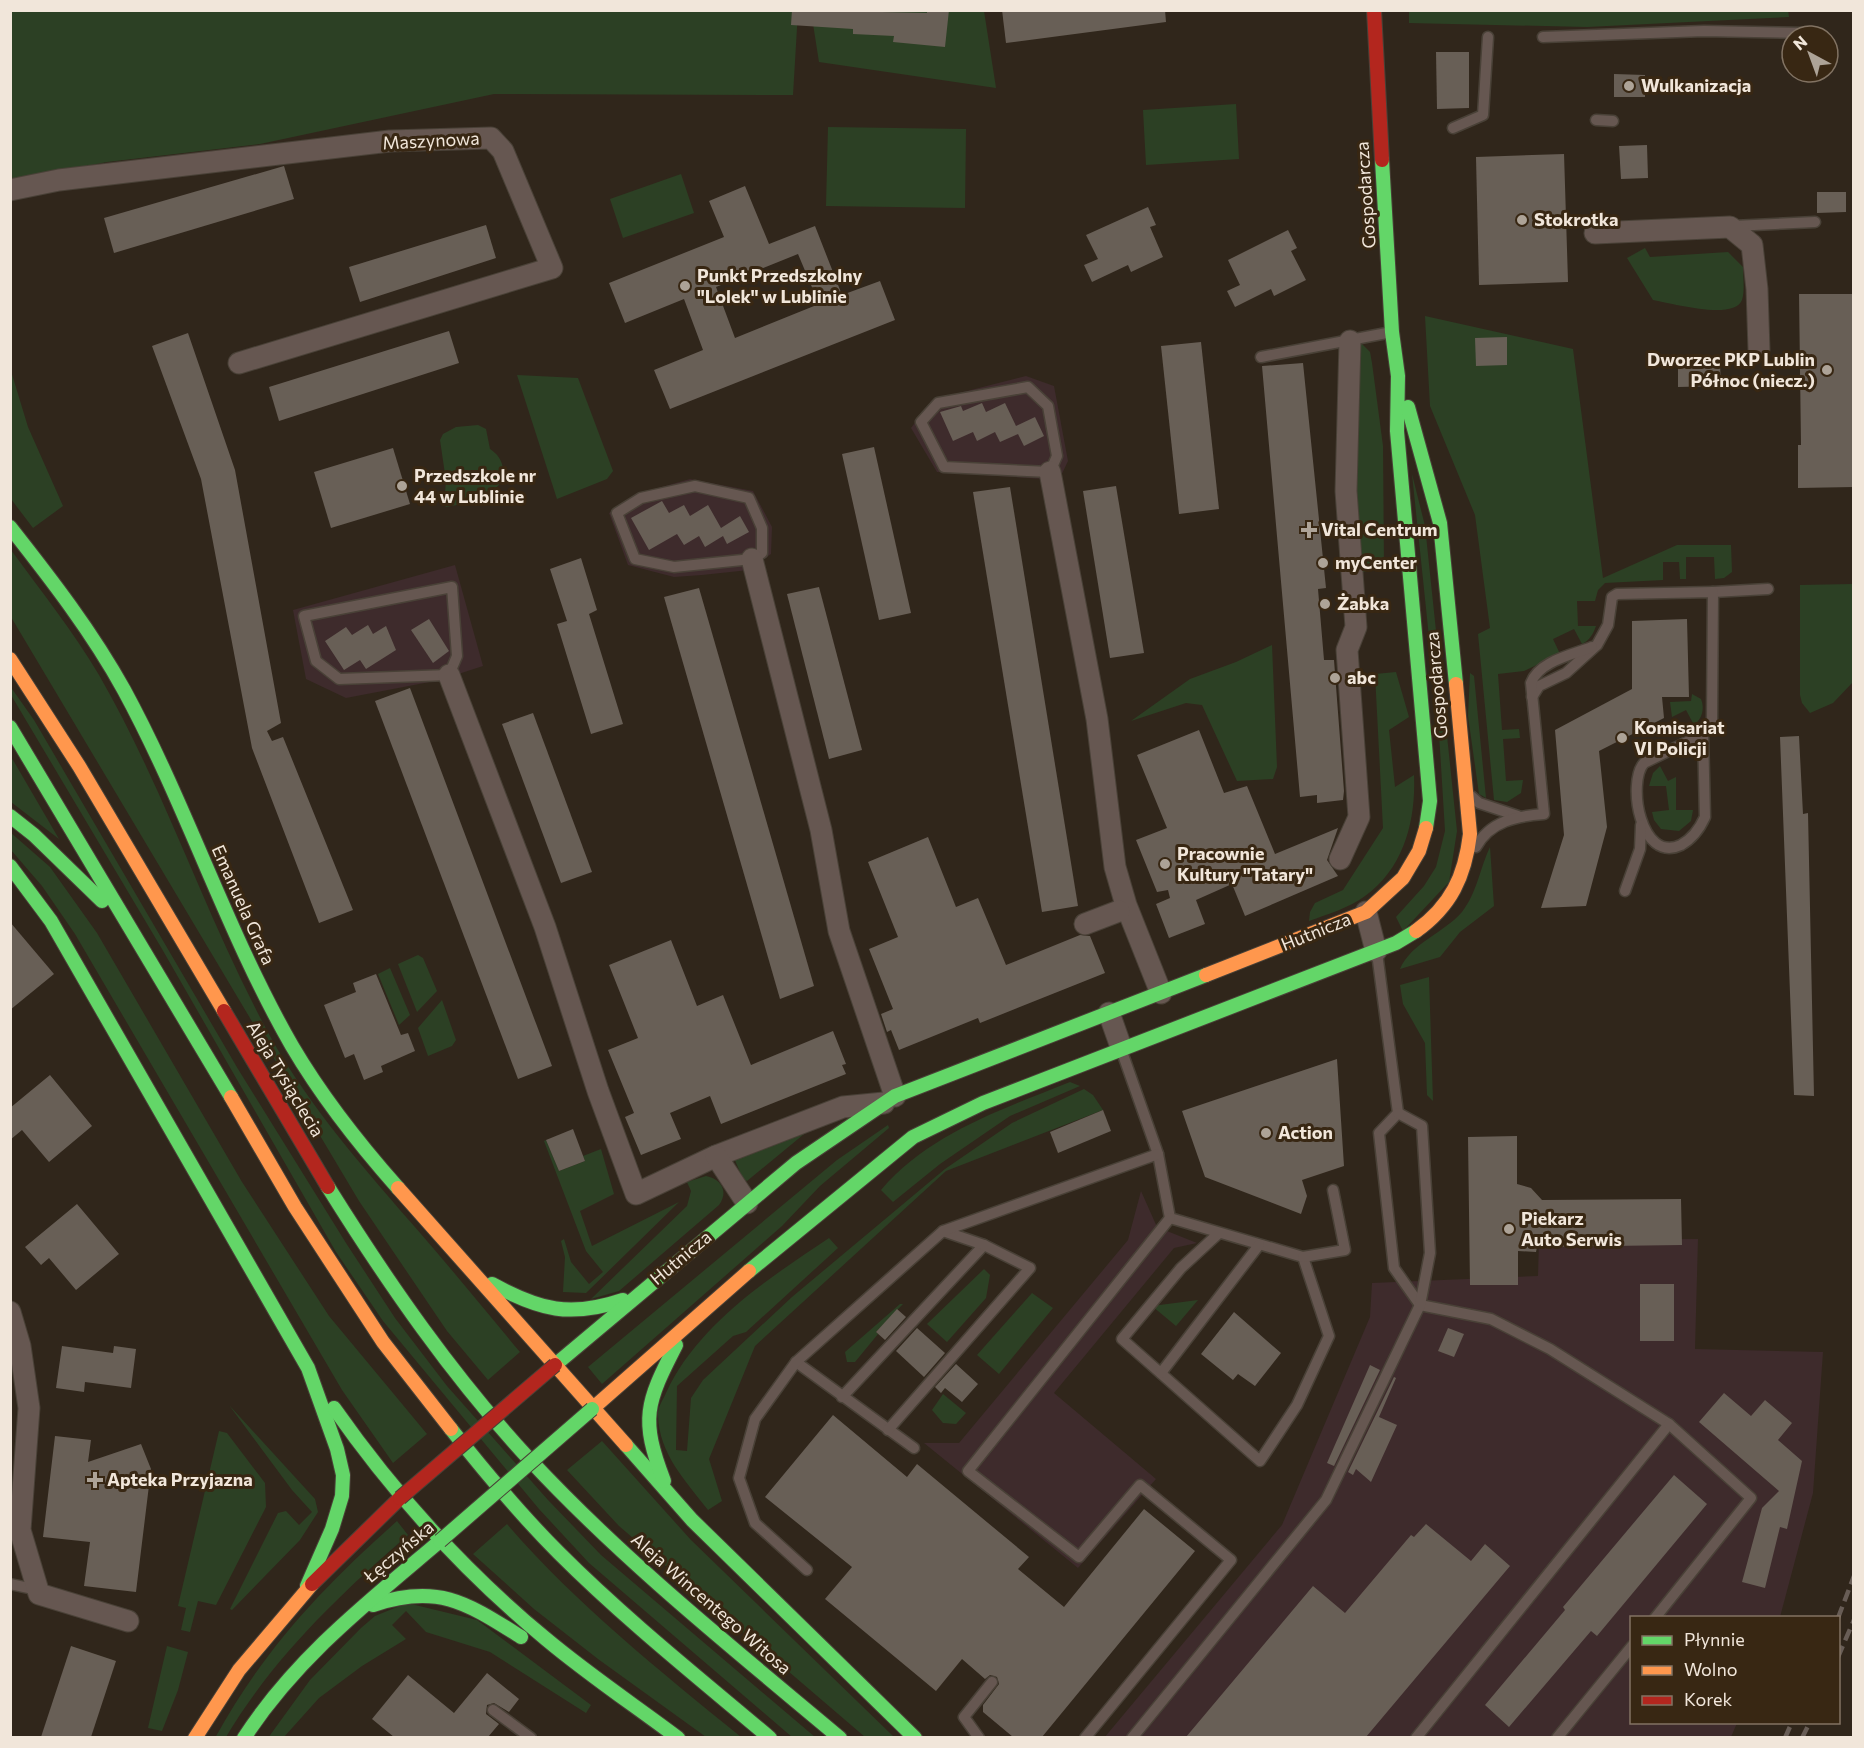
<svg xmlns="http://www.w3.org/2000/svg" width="1864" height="1748" font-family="Commissioner,sans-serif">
  <rect width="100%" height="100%" fill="#30261b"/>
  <g fill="#3e2b2c">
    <polygon points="1026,376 1054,386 1068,461 1059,480 937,472 911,428 932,400"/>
    <polygon points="690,479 753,491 772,527 771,554 749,570 702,575 674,577 628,565 609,513 644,492"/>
    <polygon points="455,565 483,666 440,680 346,698 306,679 293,610"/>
    <polygon points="1141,1191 1157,1227 1197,1243 1174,1248 1054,1393 1156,1479 1078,1568 924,1443 959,1443 1128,1240"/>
    <polygon points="1698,1239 1695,1349 1823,1352 1813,1493 1780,1617 1632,1618 1632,1722 1737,1723 1731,1737 1104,1738 1282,1525 1370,1317 1372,1283 1538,1276 1539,1240"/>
  </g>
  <g fill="#2c4024">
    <polygon points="1788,10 1789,17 1587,27 1409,23 1409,11"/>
    <polygon points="11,11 798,11 793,95 494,94 260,144 107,162 11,180"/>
    <polygon points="811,11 984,11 996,88 819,62"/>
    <polygon points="1236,104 1239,159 1146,165 1143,110"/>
    <polygon points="828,127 966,129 965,208 826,206"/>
    <polygon points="681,174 694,213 623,238 610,199"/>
    <path d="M1645 248 1650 257 1728 252 1743 267C1743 276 1745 291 1742 300 1734 321 1671 303 1653 300L1627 258Z"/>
    <path d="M1425 316 1573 349 1603 578 1677 545H1731L1732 572 1724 578 1715 579 1714 557H1686V579H1680L1679 562H1663V580L1605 583 1598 590 1595 601H1577L1578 626H1596C1593 634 1590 640 1582 644L1574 629 1553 639 1560 654 1524 671 1498 674 1502 730 1519 729 1520 738 1503 739 1506 781 1523 780 1521 793 1507 802 1494 800 1478 634 1490 628 1475 515 1430 406Z"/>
    <polygon points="1362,344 1370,352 1372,363 1383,446 1384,569 1363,572 1355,504 1357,348"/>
    <polygon points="11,371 28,427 63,506 33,528 11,499"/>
    <polygon points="517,375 578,378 613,471 607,479 557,499"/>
    <path d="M478 425 486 429 490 449C497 454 501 458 503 468 508 494 466 504 446 507L444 504 446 481 440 440 443 434 456 427Z"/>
    <polygon points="1412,474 1425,526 1457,831 1449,882 1403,931 1396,917 1424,886 1436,867 1445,831 1439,733"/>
    <path d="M11 550C41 591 73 631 99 675 166 791 206 919 270 1036 310 1108 367 1172 421 1234 455 1273 487 1313 520 1352L488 1380 447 1331 359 1201 11 617Z"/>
    <polygon points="1853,584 1853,682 1833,703 1810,713 1802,703 1800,695 1800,585"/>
    <polygon points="1272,645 1277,767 1273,779 1237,781 1202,705 1186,703 1131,721 1190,679 1236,662"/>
    <path d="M1396 672 1409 717 1389 730 1395 787 1414 775C1416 820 1404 868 1365 896 1349 908 1328 914 1309 921L1310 912 1315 903 1343 890 1383 828 1375 674Z"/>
    <polygon points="1470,673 1474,676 1486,798 1479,794 1468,716"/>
    <polygon points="10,686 34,720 238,1069 346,1243 395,1318 447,1386 548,1500 601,1555 815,1737 792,1737 589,1563 539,1509 383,1321 336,1252 162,949 11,695"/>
    <path d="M1692 694 1701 699C1705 709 1702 719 1694 725L1686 710 1672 717 1670 702 1691 701Z"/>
    <polygon points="10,757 13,760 59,839 11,802"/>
    <polygon points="1660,766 1668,781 1676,777 1676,810 1693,810 1691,821 1679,831 1661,829 1654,820 1652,812 1669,810 1666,786 1649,786 1653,773"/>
    <polygon points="10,832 50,867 97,933 242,1182 329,1316 427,1434 393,1463 342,1390 75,934 42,886 11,850"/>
    <path d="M1490 847 1494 906 1460 932 1440 957 1400 969C1411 943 1444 933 1462 912 1477 893 1480 868 1490 847Z"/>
    <polygon points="418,955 423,958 437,991 417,1012 398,964"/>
    <polygon points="390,968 410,1015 399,1025 378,974"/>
    <polygon points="1429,977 1433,1101 1427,1095 1425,1043 1403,1004 1400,985"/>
    <polygon points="442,1000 456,1040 452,1046 428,1056 418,1028"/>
    <path d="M1070 1082 1080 1086 1010 1116 940 1164 893 1202 881 1190C929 1133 1003 1109 1070 1082Z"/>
    <path d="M1084 1089 1093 1095 1103 1110 946 1171 755 1346 709 1459 722 1501 708 1510C685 1480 659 1454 658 1415 657 1408 663 1400 666 1393 697 1325 769 1278 829 1238L838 1248 746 1332 733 1336 677 1386 676 1450 687 1451 691 1398 703 1380 792 1297 945 1169 1012 1123Z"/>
    <polygon points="815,1125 747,1181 743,1179 734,1158"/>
    <polygon points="888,1125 889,1128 820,1186 782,1226 602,1384 588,1367 837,1160"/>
    <polygon points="546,1140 559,1171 585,1161 583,1156 601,1149 614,1194 580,1211 592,1246 679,1202 586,1293 563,1292 565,1257 561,1241 564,1239 571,1262 589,1284 603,1272 586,1251 544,1141"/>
    <path d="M706 1176C721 1179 729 1191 719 1205L619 1291 591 1299 687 1206 691 1191 687 1182Z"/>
    <polygon points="984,1269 990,1275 986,1298 947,1342 927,1324"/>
    <polygon points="1032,1293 1053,1308 999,1374 977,1355"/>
    <polygon points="1198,1300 1176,1326 1152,1306"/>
    <polygon points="900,1304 903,1304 876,1332 878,1334 855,1362 847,1362 845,1352"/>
    <polygon points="943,1394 966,1413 956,1424 943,1423 932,1410"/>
    <polygon points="229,1405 315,1499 318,1512 300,1540 232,1610 230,1609 278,1513 286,1511 299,1525 312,1512 292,1490"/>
    <polygon points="219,1431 227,1433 265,1483 266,1507 216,1605 198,1601 190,1632 181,1630 186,1608 178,1606"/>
    <polygon points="602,1441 691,1540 894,1737 865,1737 619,1526 567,1470"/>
    <path d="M397 1521 408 1535C339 1595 273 1658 226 1737L215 1738C264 1649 322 1588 397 1521Z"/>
    <path d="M507 1524C577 1605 659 1670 741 1737H706L598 1659 534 1609 473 1554Z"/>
    <polygon points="407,1603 477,1620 591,1705 586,1713 490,1652 426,1632 406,1611 392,1625 406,1639 362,1666 319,1698 284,1737 268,1738 310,1680 361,1628 375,1616"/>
    <polygon points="167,1646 188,1652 178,1690 162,1731 148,1728"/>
  </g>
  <g fill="#685f56" fill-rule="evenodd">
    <polygon points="792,10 927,13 927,10 949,10 945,47 893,42 894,36 853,34 853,29 791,25"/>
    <polygon points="1002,10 1165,10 1166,22 1006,43"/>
    <polygon points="1436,52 1469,52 1469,108 1437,109"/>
    <polygon points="1614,74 1645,75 1645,97 1614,97"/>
    <polygon points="1647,145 1648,178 1621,179 1619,146"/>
    <polygon points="1564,154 1568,282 1479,285 1476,157"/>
    <polygon points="284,166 294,199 114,253 104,218"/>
    <path d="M745 186 769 244 815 226 842 295 880 281 895 320 670 409 654 370 703 350 684 299 625 323 609 283 724 237 709 201ZM798 254 819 304 735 338 716 287Z"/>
    <polygon points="1817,192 1846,192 1846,212 1817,213"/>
    <polygon points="1148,207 1156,225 1150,227 1163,257 1131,272 1128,265 1092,282 1084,265 1098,259 1086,235"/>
    <polygon points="486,225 496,258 360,302 349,267"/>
    <polygon points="1288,230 1297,248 1291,251 1306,280 1274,296 1271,289 1235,307 1227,291 1240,285 1228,260"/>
    <polygon points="1799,294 1854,294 1854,487 1798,488 1798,445 1801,445"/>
    <polygon points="449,331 459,363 279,421 269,387"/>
    <polygon points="188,333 235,470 281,723 267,731 272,741 283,737 353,910 319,923 252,748 201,479 152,346"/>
    <polygon points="1507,337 1507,365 1476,366 1475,338"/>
    <polygon points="1201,342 1219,509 1179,514 1161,346"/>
    <polygon points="1303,363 1326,588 1318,589 1324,660 1334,660 1344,791 1343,800 1317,803 1317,795 1300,797 1262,366"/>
    <polygon points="1720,364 1721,386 1678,387 1678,365"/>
    <polygon points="982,403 986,412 1005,403 1016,426 1035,417 1044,436 1024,446 1018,434 1000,442 995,432 977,441 973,432 953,441 940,412 961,406 963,411"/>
    <polygon points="874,447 911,613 879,620 842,454"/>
    <polygon points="393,448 410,504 331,528 314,472"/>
    <polygon points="1116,486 1144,653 1110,658 1083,491"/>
    <polygon points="1010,487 1078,906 1042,912 973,492"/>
    <polygon points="662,501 669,513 684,505 690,516 708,505 721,528 740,516 749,532 727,544 723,536 705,547 699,536 684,545 677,534 649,550 631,518"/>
    <polygon points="581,558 597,610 589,614 623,724 591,734 557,624 567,621 550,569"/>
    <polygon points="819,587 862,750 829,759 787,594"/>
    <polygon points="699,588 814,986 780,999 664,597"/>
    <polygon points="429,619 449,651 433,663 411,630"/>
    <polygon points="1687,619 1689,697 1662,697 1664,718 1599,751 1607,827 1586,906 1541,908 1564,835 1555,730 1632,689 1632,621"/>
    <polygon points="368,625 373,634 386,626 396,650 366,669 360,660 344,670 325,641 346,627 352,635"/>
    <polygon points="410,688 552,1066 518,1079 375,701"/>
    <polygon points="533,713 592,872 561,883 502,724"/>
    <polygon points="1199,730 1224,793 1247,786 1275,854 1338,828 1327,860 1338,876 1245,916 1232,884 1196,900 1205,924 1169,938 1156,904 1170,898 1168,890 1157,892 1136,840 1167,828 1137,755"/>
    <polygon points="1799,736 1803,814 1808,813 1814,1096 1794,1095 1780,737"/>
    <polygon points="928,837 956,907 978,898 1006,965 1080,935 1090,936 1105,973 980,1023 978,1018 899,1050 891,1030 887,1032 881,1014 893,1009 869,949 898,937 868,862"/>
    <polygon points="10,922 54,974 10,1010"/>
    <polygon points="671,940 697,1006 723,995 751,1065 833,1031 846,1064 842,1065 846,1074 721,1124 710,1096 670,1113 681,1139 641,1155 625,1117 634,1113 608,1050 638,1038 609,965"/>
    <polygon points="376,974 401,1035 408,1033 415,1051 381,1066 383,1072 364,1080 354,1054 345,1058 324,1005 356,992 353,983"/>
    <polygon points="1337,1059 1344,1166 1302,1180 1307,1196 1301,1214 1205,1177 1182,1111"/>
    <polygon points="50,1075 92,1126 49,1162 22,1130 10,1140 10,1108"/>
    <polygon points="1103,1110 1111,1131 1058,1153 1050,1132"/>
    <polygon points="573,1129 585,1161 559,1171 546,1140"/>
    <polygon points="1517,1136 1517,1184 1531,1188 1542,1200 1681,1199 1682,1245 1537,1247 1536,1252 1518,1251 1518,1285 1470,1285 1468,1137"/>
    <polygon points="77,1204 119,1254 76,1290 49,1258 41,1265 25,1247"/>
    <rect x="1640" y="1284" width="34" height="57"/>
    <polygon points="897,1309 906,1317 885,1340 876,1332"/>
    <polygon points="1234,1312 1281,1353 1255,1386 1238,1374 1233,1380 1201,1354"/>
    <polygon points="917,1328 945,1353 924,1377 896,1351"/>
    <polygon points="1448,1328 1464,1334 1454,1357 1438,1351"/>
    <polygon points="62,1346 113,1353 114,1346 136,1349 131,1388 85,1382 84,1392 56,1388"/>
    <polygon points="956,1364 978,1384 962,1402 945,1388 941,1393 935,1387"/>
    <polygon points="1370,1365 1380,1370 1334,1466 1327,1463"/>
    <polygon points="1394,1377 1396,1378 1379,1417 1397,1425 1371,1482 1356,1469 1353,1475 1348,1472"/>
    <polygon points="1724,1393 1751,1416 1765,1400 1792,1423 1778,1440 1802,1461 1787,1529 1780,1527 1765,1588 1742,1582 1762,1508 1779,1491 1699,1422"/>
    <polygon points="833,1415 907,1477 917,1464 1029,1557 1018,1569 1064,1607 1144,1509 1195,1551 1042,1737 1013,1737 983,1712 983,1705 999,1684 997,1677 990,1675 985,1679 962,1659 936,1691 825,1599 852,1567 765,1497"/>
    <polygon points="55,1436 91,1440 88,1462 141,1444 151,1469 136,1592 84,1586 90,1542 43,1537"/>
    <polygon points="1674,1475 1707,1504 1597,1636 1591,1631 1509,1727 1485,1705 1565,1610 1563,1607"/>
    <polygon points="1426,1524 1471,1561 1485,1544 1510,1566 1366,1737 1186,1737 1313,1586 1345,1613 1411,1535 1414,1537"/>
    <polygon points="71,1646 116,1661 91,1737 41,1737"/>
    <polygon points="487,1673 519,1699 509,1712 494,1703 487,1705 486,1714 499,1724 488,1737 394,1737 372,1719 408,1675 454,1713"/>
  </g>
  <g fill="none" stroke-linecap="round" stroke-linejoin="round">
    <g stroke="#494137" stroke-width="13">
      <g id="lane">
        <polyline points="1543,37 1704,31 1807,33"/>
        <polyline points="1596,120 1613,121"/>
        <polyline points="1453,128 1483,115 1488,37"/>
        <polyline points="1733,226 1815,222"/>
        <polyline points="1261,357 1392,332"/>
        <polygon points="1028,387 1048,406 1057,456 1050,472 944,467 921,422 938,403"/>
        <polygon points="695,486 749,498 762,528 762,553 752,559 674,567 635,559 617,513 641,498"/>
        <polygon points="452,587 457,656 449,675 339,679 316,661 304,616"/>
        <polyline points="1713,592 1768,589"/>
        <path d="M1532 697 1539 686 1566 673 1597 645 1608 625 1612 597 1617 594 1713 592 1712 721C1709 729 1704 732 1697 737L1644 763C1627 782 1640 864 1681 845 1692 839 1700 828 1705 817L1703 732"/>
        <polyline points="1471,796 1479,803 1518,816"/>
        <path d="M1476 847C1490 821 1517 816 1544 814L1531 683C1539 661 1572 655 1592 647"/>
        <polyline points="1625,891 1640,849 1641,825"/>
        <polyline points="1377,953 1398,1113 1379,1133 1394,1268 1420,1305 1491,1319 1550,1349 1669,1424 1416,1738"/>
        <polyline points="1121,1049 1158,1154 1170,1218 1303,1257 1329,1336 1297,1405 1260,1461 1122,1339 1181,1268 1219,1233"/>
        <polyline points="1303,1257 1345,1250 1333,1190"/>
        <polyline points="796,1362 914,1448"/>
        <polyline points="1161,1373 1259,1245"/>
        <polyline points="842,1397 984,1245"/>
        <polyline points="888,1430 1030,1268 984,1245 943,1231"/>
        <polyline points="807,1570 755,1523 739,1478 755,1419 796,1362 943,1231 1158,1154"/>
        <polyline points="10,1584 38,1590"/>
        <polyline points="1655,1618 1751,1498 1669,1424"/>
        <polyline points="493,1710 531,1738"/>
        <polyline points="979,1738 964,1717 992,1682"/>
        <polyline points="1085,1738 1231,1560 1140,1485 1079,1557 968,1471 1170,1218"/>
        <polyline points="1132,1738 1326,1500 1420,1305 1430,1253 1422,1126 1398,1113"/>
        <polyline points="1557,1738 1632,1646"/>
      </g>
    </g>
    <g stroke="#494137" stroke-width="23">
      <g id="street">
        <polyline points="10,190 59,180 390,141 491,138 503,151 552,268 239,363"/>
        <polyline points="1595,233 1730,227 1752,245 1757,289 1759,350"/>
        <polyline points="1050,472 1097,719 1115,867 1126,905 1161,993"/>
        <polyline points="752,559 821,830 839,931 895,1096"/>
        <polyline points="449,675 545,927 598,1091 636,1194 716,1156 843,1107 884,1103"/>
        <polyline points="1340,859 1359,817 1347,650 1356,627 1346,491 1350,341"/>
        <polyline points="1366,912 1376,951"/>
        <polyline points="1085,924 1119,911"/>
        <polyline points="1109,1013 1121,1047"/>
        <polyline points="716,1156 747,1203"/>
        <polyline points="10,1312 20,1346 29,1408 20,1530 39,1594 128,1621"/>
      </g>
    </g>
    <g stroke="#494137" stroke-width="16">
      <g id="fast">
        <polyline points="1382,160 1392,332 1398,376 1397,431 1430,801 1426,828"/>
        <polyline points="1408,407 1440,523 1456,684"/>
        <path d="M10 527C51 579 92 632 124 690 187 806 227 933 292 1046 322 1097 359 1144 398 1188"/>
        <polyline points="10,727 231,1097"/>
        <polyline points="10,816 34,835 102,901"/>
        <polyline points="10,866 51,921 308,1368 337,1449 343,1475 342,1496 332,1529 307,1586"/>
        <path d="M328 1187C388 1283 453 1377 530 1460 625 1562 734 1649 840 1738"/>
        <polyline points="749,1271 913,1137 983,1103 1396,943 1416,931"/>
        <path d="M492 1284C540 1310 570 1318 623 1300"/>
        <polyline points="555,1365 796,1163 895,1096 1206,975"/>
        <path d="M334 1408C395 1495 465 1572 546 1639 589 1675 634 1705 678 1738"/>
        <path d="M451 1429C485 1472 521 1515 559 1553 625 1619 699 1678 770 1738"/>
        <polyline points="626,1445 692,1520 915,1738"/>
        <path d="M664 1481C640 1419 646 1403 676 1345"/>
        <path d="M373 1605C438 1583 467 1603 521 1637"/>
        <path d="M244 1738C296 1658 368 1602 440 1541"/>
      </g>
    </g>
    <g stroke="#494137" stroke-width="16">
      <g id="slow">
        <polyline points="10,659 79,766 224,1011"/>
        <path d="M1416 931C1451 906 1465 876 1470 834L1456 684"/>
        <polyline points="1206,975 1366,912 1403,878 1419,851 1426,828"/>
        <polyline points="231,1097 295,1207 383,1342 451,1429"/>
        <polyline points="398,1188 626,1445"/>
        <polyline points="592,1409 749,1271"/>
        <polyline points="195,1738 239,1670 312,1584"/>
      </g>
    </g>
    <g stroke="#494137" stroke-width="16">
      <g id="jam">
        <polyline points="1374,10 1382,160"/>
        <polyline points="224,1011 328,1187"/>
        <polyline points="312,1584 400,1498"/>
      </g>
    </g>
    <use href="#lane" stroke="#665751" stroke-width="10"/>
    <use href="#street" stroke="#665751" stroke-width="21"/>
    <use href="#fast" stroke="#63d668" stroke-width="14"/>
    <use href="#slow" stroke="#ff974d" stroke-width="14"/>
    <use href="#jam" stroke="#b3261e" stroke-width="14"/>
    <g stroke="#685d56" stroke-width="4.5" stroke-dasharray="12 6" stroke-linecap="butt">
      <polyline points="1838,1618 1854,1576"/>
      <polyline points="1838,1657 1854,1620"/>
      <polyline points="1785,1738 1792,1722"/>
      <polyline points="1802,1738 1810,1722"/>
    </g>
    <g stroke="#494137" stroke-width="16" stroke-linecap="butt">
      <polyline id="fast-bridge" points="440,1541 592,1409"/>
    </g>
    <g stroke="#494137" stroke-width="16" stroke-linecap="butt">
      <polyline id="jam-bridge" points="400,1498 555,1365"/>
    </g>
    <use href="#fast-bridge" stroke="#63d668" stroke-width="14"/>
    <use href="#jam-bridge" stroke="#b3261e" stroke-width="14"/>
  </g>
  <g fill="#ada397" stroke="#382713" stroke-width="2">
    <circle cx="1629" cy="86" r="6"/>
    <circle cx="1522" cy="220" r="6"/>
    <circle cx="685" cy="286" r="6"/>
    <circle cx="1827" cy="370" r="6"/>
    <circle cx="402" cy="486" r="6"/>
    <path d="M1306 521h6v6h6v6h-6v6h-6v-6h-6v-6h6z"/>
    <circle cx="1323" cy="563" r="6"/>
    <circle cx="1325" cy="604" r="6"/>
    <circle cx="1335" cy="678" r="6"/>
    <circle cx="1622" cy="738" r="6"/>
    <circle cx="1165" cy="864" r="6"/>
    <circle cx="1266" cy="1133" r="6"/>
    <circle cx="1509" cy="1229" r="6"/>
    <path d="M92 1471h6v6h6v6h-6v6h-6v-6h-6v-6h6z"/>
  </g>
  <g text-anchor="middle" stroke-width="6" stroke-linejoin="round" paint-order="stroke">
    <g font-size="18" font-weight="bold" fill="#f1e6da" stroke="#382713" text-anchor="start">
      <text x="1641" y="92">Wulkanizacja</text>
      <text x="1534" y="226">Stokrotka</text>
      <text x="697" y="282">Punkt Przedszkolny<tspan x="697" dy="21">"Lolek" w Lublinie</tspan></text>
      <text x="1815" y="366" text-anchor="end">Dworzec PKP Lublin<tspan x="1815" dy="21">Północ (niecz.)</tspan></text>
      <text x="414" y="482">Przedszkole nr<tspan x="414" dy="21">44 w Lublinie</tspan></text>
      <text x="1321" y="536">Vital Centrum</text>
      <text x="1335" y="569">myCenter</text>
      <text x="1337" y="610">Żabka</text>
      <text x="1347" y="684">abc</text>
      <text x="1634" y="734">Komisariat<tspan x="1634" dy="21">VI Policji</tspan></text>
      <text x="1177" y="860">Pracownie<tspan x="1177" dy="21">Kultury "Tatary"</tspan></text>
      <text x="1278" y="1139">Action</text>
      <text x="1521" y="1225">Piekarz<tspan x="1521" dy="21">Auto Serwis</tspan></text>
      <text x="107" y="1486">Apteka Przyjazna</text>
    </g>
    <g font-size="18" fill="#f1e6da" stroke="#382713">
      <text transform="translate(431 141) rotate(-3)" y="6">Maszynowa</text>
      <text transform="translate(1366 195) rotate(-94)" y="6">Gospodarcza</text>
      <text transform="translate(1437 685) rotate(-95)" y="6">Gospodarcza</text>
      <text transform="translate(243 905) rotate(66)" y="6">Emanuela Grafa</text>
      <text transform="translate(1316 932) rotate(-22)" y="6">Hutnicza</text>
      <text transform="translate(285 1079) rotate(59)" y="6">Aleja Tysiąclecia</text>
      <text transform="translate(681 1258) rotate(-40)" y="6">Hutnicza</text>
      <text transform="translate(399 1552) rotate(-40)" y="6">Łęczyńska</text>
      <text transform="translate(711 1604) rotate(41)" y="6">Aleja Wincentego Witosa</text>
    </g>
  </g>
  <rect width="1864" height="1748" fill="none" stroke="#f1e6da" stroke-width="24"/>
  <rect x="1630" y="1616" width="210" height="108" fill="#382713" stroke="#827363" stroke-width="1.5"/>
  <rect x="1642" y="1636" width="30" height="9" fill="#63d668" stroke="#827363" stroke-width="1.5"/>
  <text x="1684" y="1646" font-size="18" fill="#f1e6da">Płynnie</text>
  <rect x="1642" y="1666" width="30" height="9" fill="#ff974d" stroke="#827363" stroke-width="1.5"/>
  <text x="1684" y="1676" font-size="18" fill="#f1e6da">Wolno</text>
  <rect x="1642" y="1696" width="30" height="9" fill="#b3261e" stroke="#827363" stroke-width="1.5"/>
  <text x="1684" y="1706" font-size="18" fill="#f1e6da">Korek</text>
  <g transform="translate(1810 54) rotate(319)"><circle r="28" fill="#382713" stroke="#827363" stroke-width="1.5"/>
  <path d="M0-4.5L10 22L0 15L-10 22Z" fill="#ada397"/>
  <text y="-9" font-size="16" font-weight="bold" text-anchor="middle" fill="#f1e6da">N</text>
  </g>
</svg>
